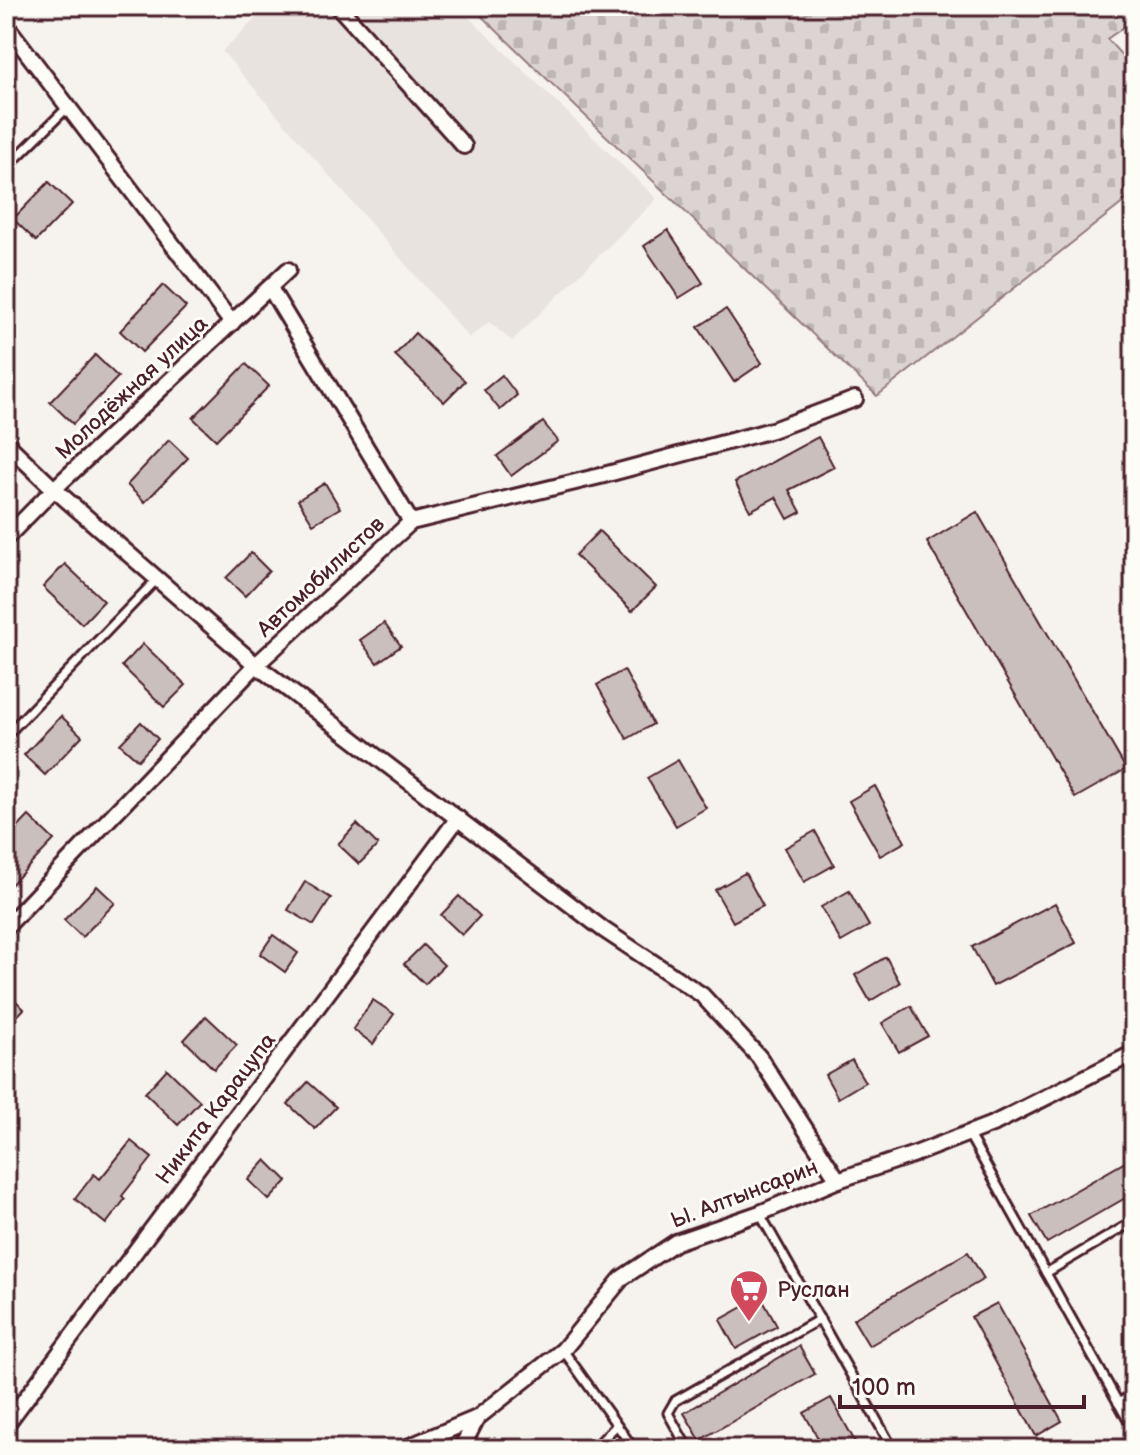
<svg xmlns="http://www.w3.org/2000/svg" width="1140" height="1455" font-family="'Balsamiq Sans',sans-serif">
  <defs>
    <pattern id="cemetery-stones" width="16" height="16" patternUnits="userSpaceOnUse" patternTransform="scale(2)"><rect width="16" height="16" fill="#dcd4d2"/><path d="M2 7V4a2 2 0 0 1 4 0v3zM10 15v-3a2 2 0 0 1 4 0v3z" fill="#beb6b4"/></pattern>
  </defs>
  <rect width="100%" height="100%" fill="#f6f3ef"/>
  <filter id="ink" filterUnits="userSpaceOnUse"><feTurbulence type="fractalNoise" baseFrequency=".0125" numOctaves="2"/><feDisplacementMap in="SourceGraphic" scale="16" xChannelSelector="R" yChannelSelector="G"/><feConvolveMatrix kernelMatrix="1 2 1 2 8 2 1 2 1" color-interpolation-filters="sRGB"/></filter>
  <g filter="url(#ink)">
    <polygon fill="#e9e3e0" points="269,6 457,6 657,199 512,341 489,322 469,338 222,51"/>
    <polygon fill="url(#cemetery-stones)" stroke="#937a7e" stroke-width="2" points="471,6 1134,6 1134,20 1107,39 1134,69 1134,194 877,396"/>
    <g fill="#cbbfbe" stroke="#4a1f2b" stroke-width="2">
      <polygon points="49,182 72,204 36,241 13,219"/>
      <polygon points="668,230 703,283 679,298 644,246"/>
      <polygon points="163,285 186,307 142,352 120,331"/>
      <polygon points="726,309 762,363 734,382 698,327"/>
      <polygon points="415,333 465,381 444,402 395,355"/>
      <polygon points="95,355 118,377 73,424 50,402"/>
      <polygon points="246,364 269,386 216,440 193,418"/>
      <polygon points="502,375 517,395 500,410 484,390"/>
      <polygon points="543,422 558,441 511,476 497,456"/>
      <polygon points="818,437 834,467 789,490 801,512 788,519 776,497 750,511 735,482"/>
      <polygon points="169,440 188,458 145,502 127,485"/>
      <polygon points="325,483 340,508 313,524 298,500"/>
      <polygon points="977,512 1126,769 1075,798 927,542"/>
      <polygon points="599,531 656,587 632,611 575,555"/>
      <polygon points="251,553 269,571 245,596 226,578"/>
      <polygon points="65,564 104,601 82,624 43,587"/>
      <polygon points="384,623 401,646 377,663 360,640"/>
      <polygon points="143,644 186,685 164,707 122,666"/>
      <polygon points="624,670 653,724 627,739 597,685"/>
      <polygon points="61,716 82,736 45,775 24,755"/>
      <polygon points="141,722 158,739 138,760 120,744"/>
      <polygon points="678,760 706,808 676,826 647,778"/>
      <polygon points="875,786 905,842 880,856 849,801"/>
      <polygon points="29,816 54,840 6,890 6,840"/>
      <polygon points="357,824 378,845 359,864 338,844"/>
      <polygon points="815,831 834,865 804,882 785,848"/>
      <polygon points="745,873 763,906 733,922 715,890"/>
      <polygon points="305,882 331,898 314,925 288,910"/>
      <polygon points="97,886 115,903 82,937 64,920"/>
      <polygon points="849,891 869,926 841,942 821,907"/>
      <polygon points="459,896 480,916 462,935 441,915"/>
      <polygon points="1055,903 1076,943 993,986 972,947"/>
      <polygon points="273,935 298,953 285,972 260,954"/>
      <polygon points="423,945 444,965 425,984 404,964"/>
      <polygon points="886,957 900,983 870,1001 855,975"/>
      <polygon points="6,991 24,1009 6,1028"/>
      <polygon points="373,1000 394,1014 373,1044 353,1029"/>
      <polygon points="911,1006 928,1036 899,1052 882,1023"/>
      <polygon points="206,1016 237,1045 214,1069 184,1040"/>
      <polygon points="852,1060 865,1082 838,1098 825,1075"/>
      <polygon points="167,1069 200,1101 178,1125 145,1093"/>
      <polygon points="308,1082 336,1107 315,1129 288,1104"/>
      <polygon points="131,1141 152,1158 122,1196 125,1199 106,1224 75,1199 94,1174 100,1179"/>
      <polygon points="1134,1157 1134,1193 1047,1243 1031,1216"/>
      <polygon points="266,1160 287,1181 269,1200 248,1180"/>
      <polygon points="968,1252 984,1279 869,1346 853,1319"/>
      <polygon points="761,1297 777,1326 736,1349 720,1320"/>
      <polygon points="997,1303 1062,1421 1036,1436 971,1317"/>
      <polygon points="799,1346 815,1374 700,1440 684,1413"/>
      <polygon points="831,1398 859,1449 824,1449 804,1413"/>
    </g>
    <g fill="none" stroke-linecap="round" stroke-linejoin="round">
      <g stroke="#4a1f2b" stroke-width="13">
        <g id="service">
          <polyline points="6,168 68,107"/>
          <polyline points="6,736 157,579"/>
          <polyline points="968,1133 1134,1431"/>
          <polyline points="760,1214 893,1449"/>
          <polyline points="1046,1273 1134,1221"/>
          <polyline points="563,1350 634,1449"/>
          <polyline points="1118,1403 1134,1394"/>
          <polyline points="593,1449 616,1426"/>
          <polyline points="688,1449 668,1413 675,1401 820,1319"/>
        </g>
      </g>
      <g stroke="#4a1f2b" stroke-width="20">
        <g id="minor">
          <polyline points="338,6 464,146"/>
          <polyline points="6,25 232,323"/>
          <polyline points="270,288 411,522"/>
          <polyline points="6,443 54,489 256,665 604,930 702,995 759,1057 838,1180"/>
          <polyline points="6,538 54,489 288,270"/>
          <polyline points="6,927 256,665 411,522 600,476 772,430 855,399"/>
          <polyline points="6,1425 458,818"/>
          <polyline points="403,1449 477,1418 563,1350 622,1278 676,1242 760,1213 838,1180 915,1154 995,1123 1134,1053"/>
          <polyline points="461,1449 477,1418"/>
        </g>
      </g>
      <use href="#service" stroke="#fdfcf7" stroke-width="7"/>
      <use href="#minor" stroke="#fdfcf7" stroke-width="14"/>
    </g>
  </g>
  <defs>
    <g id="supermarket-pin" transform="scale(2)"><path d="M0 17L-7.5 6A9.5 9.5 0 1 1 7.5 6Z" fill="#d1495b" stroke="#fdfcf7"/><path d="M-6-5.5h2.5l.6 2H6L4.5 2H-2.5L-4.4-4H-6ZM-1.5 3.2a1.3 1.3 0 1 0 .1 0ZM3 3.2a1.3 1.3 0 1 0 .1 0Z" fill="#fff"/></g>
  </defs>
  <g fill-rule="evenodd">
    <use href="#supermarket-pin" x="749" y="1289"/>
  </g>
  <g text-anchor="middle" stroke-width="6" stroke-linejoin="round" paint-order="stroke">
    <g font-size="22" fill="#4a1f2b" stroke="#fdfcf7">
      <text transform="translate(131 387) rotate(-43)" y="8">Молодёжная улица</text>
      <text transform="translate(320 576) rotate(-43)" y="8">Автомобилистов</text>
      <text transform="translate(215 1108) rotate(-53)" y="8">Никита Карацупа</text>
      <text transform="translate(744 1193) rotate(-21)" y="8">Ы. Алтынсарин</text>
    </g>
    <g font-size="22" fill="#4a1f2b" stroke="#fdfcf7" text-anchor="start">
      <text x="777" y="1297">Руслан</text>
    </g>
  </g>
  <rect width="1140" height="1455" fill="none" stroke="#fdfcf7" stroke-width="32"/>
  <rect x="16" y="16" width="1108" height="1423" fill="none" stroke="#4a1f2b" stroke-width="3" filter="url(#ink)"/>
  <path d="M840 1395v12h244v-12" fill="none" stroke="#4a1f2b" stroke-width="4"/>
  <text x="852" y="1395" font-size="24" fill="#4a1f2b" stroke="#fdfcf7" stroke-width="6" paint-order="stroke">100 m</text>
</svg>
